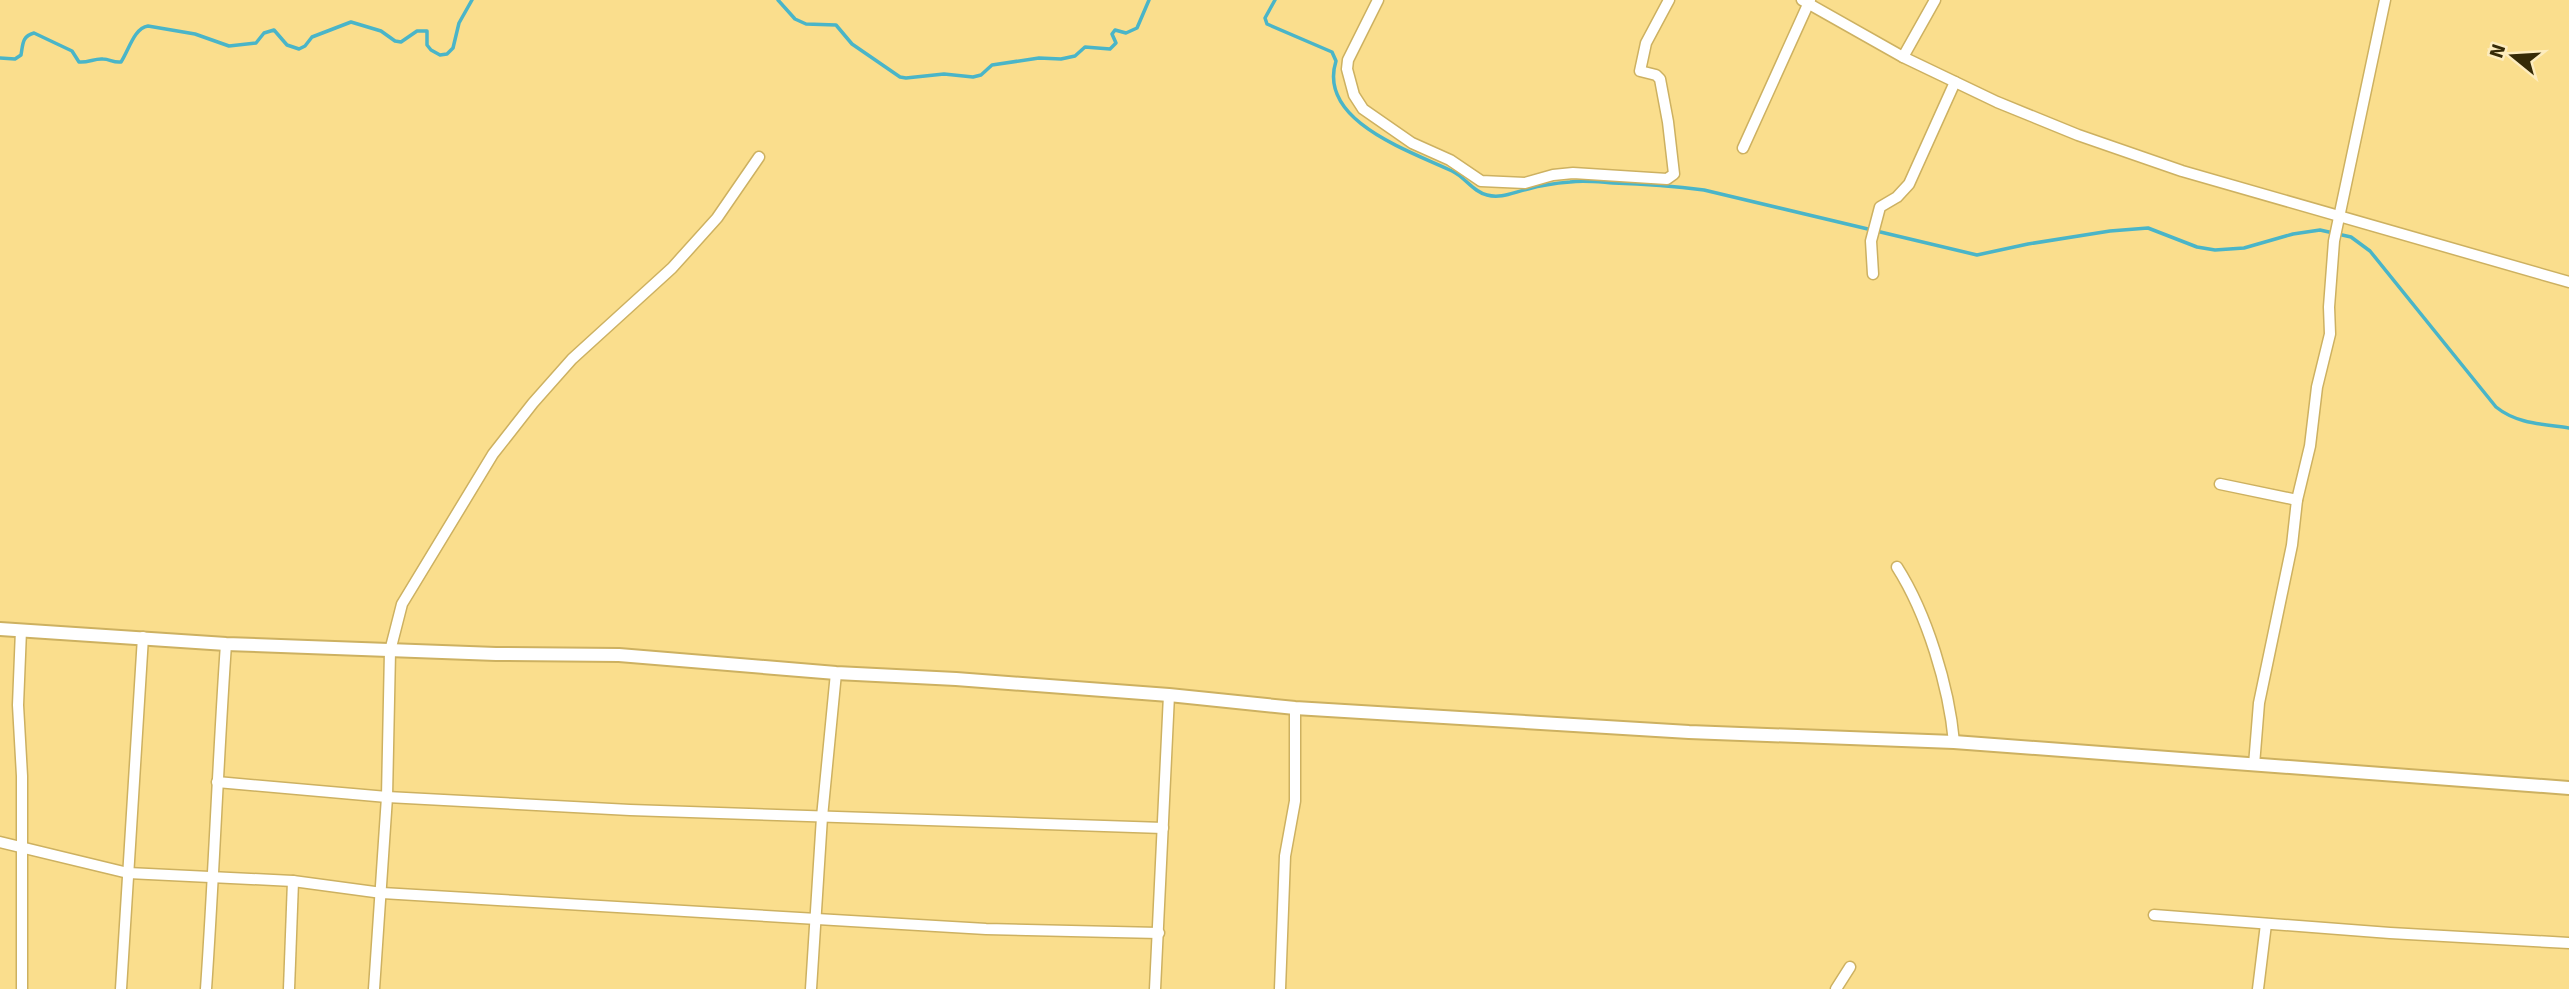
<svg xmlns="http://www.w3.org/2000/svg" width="2569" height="989" font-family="Signika,sans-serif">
  <rect width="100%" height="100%" fill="#fade8d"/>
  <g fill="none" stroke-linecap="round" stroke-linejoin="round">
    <g stroke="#4ab5c8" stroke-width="3.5">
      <polyline points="778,0 795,19 806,24 836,25 852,44 900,77 906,78 944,74 973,77 981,75 992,65 1039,58 1061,59 1075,56 1085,47 1110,49 1116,43 1112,34 1115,30 1126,33 1137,28 1149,0"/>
      <path d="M1275 0 1265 18 1267 24 1332 52 1336 61C1317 121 1410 151 1452 171 1465 177 1473 192 1487 195 1501 199 1514 192 1528 189 1542 185 1557 183 1570 182 1584 180 1599 182 1613 183 1644 184 1673 186 1704 190L1977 255 2028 244 2110 231 2148 228 2197 247 2215 250 2244 248 2293 234 2320 230 2351 237 2370 251 2496 407C2517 424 2543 424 2569 428"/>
      <path d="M0 58 15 59 21 55C23 44 22 36 34 33L72 51 79 62C88 63 95 58 103 59 110 59 113 63 121 62 129 50 134 28 148 26L195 34 229 46 256 43 264 33 274 30 287 45 299 49 305 46 312 37 351 22 381 31 395 41 401 42 417 31H427V45L431 50 440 55 447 54 453 48 459 23 472 0"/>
    </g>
    <g stroke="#cdb161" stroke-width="13">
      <g id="minor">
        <polyline points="1378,0 1348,60 1347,69 1354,95 1363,109 1412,143 1450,160 1481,181 1525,183 1553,175 1573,173 1667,179 1674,174 1668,122 1660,79 1656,75 1640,71 1646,43 1669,0"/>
        <polyline points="1802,0 1903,57 1997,102 2078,135 2182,171 2569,282"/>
        <polyline points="1903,57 1935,0"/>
        <polyline points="1743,148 1810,0"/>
        <polyline points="1873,274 1871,241 1880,207 1897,197 1909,184 1955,82"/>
        <polyline points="2220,484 2297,500"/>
        <path d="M1897 567C1927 614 1949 687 1954 742"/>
        <polyline points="21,630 18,705 22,776 22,989"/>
        <polyline points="2254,765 2259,703 2292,545 2297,500 2310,446 2317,387 2330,334 2329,307 2334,241 2385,0"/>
        <polyline points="217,782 387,797 630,810 1163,828"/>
        <polyline points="0,842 128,873 293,881 382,893 986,929 1159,933"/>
        <polyline points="2154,915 2390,933 2569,943"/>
        <polyline points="121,989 143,637"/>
        <path d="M206 989C214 874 218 759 226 644"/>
        <polyline points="289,989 293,881"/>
        <polyline points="374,989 387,797 390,651 402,604 493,454 533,403 572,359 672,268 717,218 759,157"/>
        <polyline points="811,989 822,817 836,673"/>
        <polyline points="1155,989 1169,695"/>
        <polyline points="1280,989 1285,856 1295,801 1295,708"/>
        <polyline points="1836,989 1850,967"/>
        <polyline points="2258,989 2266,924"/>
      </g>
    </g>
    <g stroke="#cdb161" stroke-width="16">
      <polyline id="tertiary" points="0,629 226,644 496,654 619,655 836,673 956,679 1169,695 1295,708 1689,732 1954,742 2569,788"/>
    </g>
    <use href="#minor" stroke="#fff" stroke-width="10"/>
    <use href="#tertiary" stroke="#fff" stroke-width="12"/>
  </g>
  <g transform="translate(2513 56) rotate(288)" stroke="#fdecbe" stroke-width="5" paint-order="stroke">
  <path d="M0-5L12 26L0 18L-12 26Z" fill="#352a07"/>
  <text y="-10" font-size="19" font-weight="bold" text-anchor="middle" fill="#352a07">N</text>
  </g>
</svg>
